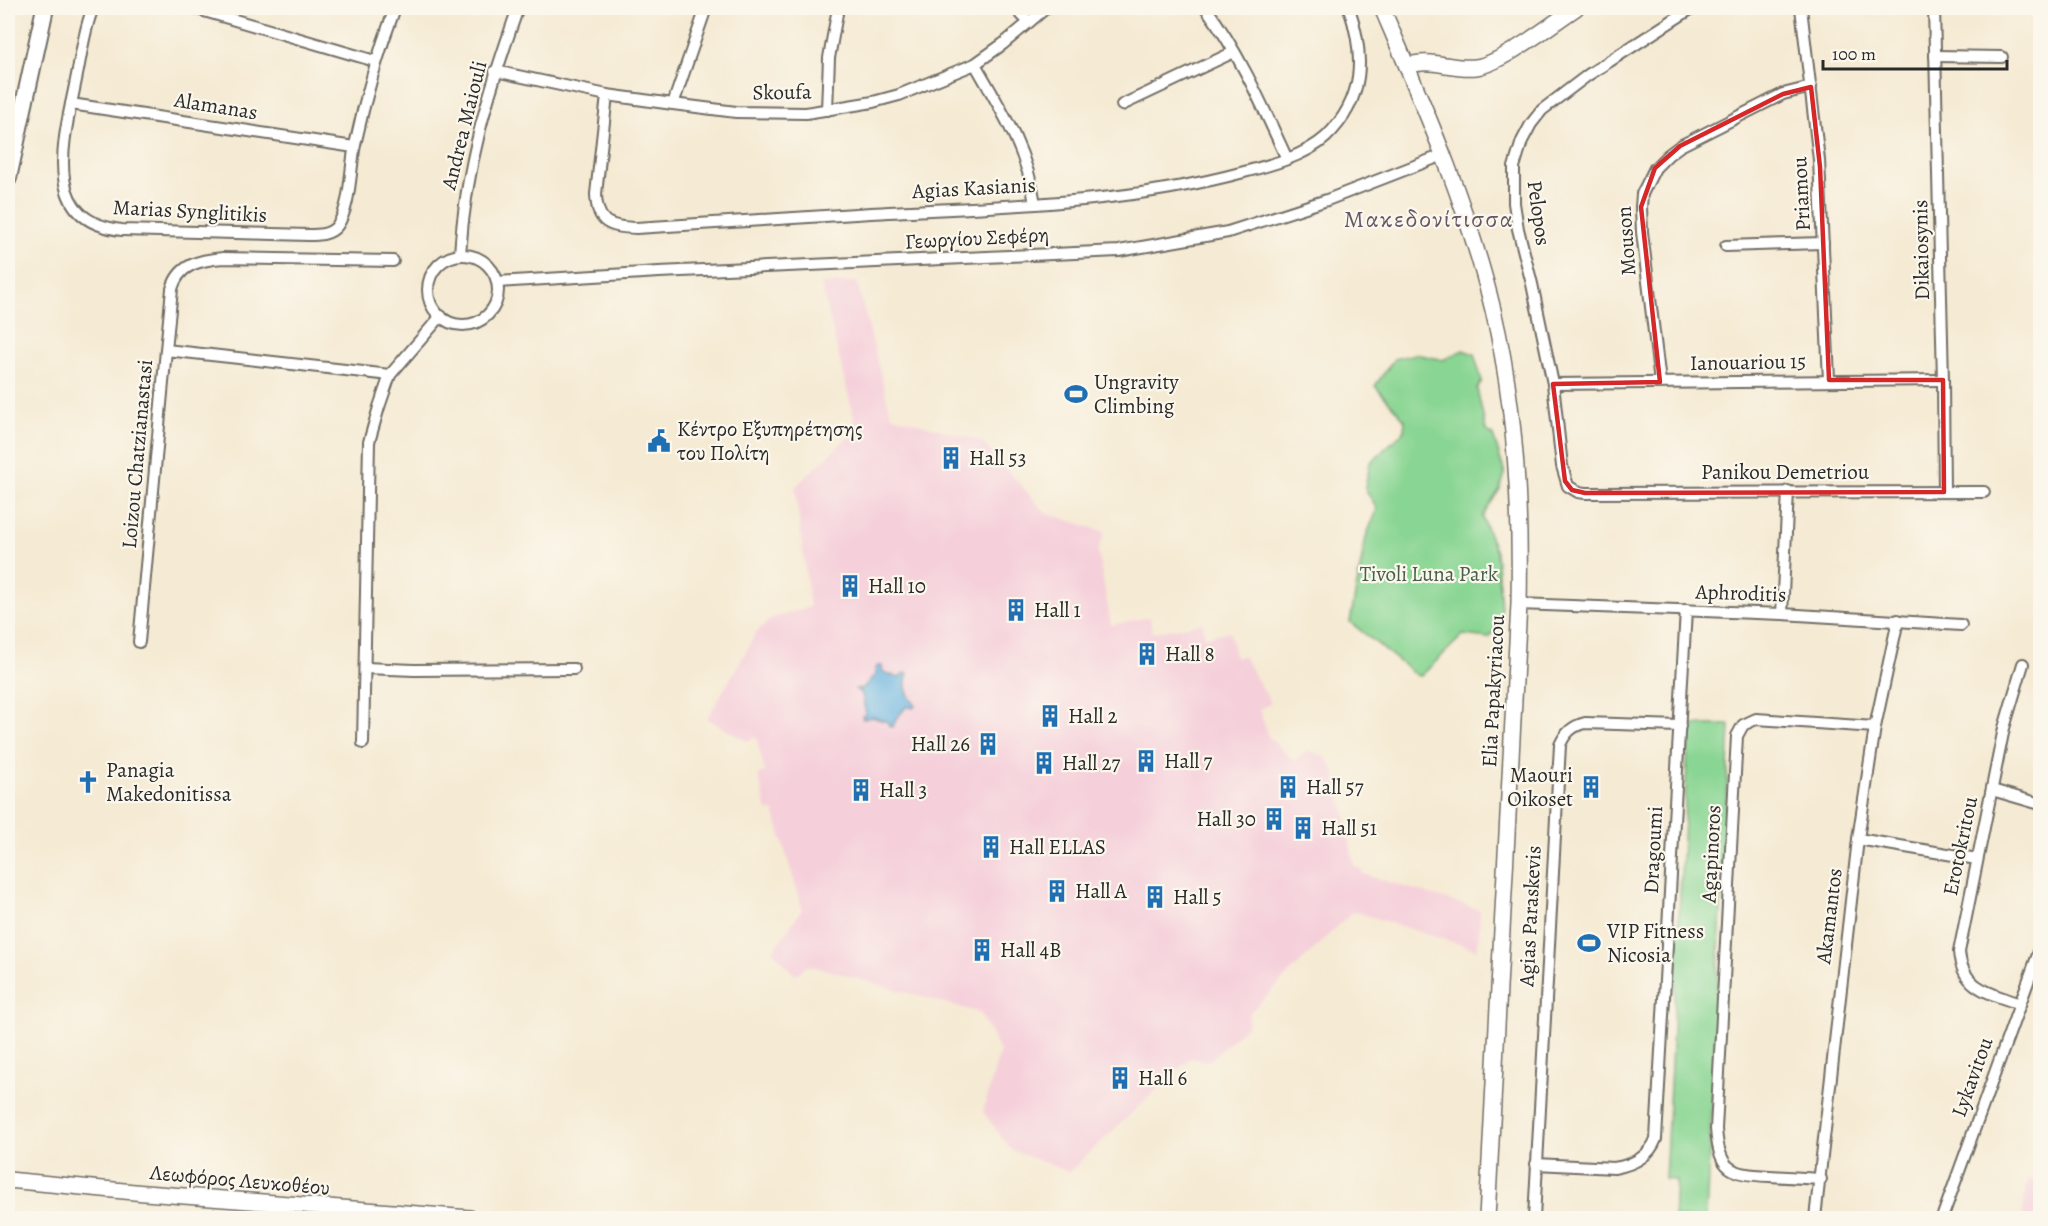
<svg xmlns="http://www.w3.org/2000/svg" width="2048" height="1226" font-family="Alegreya,serif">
  <rect width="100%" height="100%" fill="#fbf7ec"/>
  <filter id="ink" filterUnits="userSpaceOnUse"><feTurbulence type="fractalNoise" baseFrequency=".0167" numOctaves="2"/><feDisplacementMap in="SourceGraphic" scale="12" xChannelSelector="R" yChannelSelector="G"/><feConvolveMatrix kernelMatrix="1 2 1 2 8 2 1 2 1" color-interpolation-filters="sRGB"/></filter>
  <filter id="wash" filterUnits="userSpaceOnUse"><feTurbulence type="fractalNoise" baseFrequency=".008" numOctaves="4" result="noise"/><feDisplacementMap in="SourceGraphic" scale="24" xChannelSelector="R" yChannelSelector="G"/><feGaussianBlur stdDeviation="1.35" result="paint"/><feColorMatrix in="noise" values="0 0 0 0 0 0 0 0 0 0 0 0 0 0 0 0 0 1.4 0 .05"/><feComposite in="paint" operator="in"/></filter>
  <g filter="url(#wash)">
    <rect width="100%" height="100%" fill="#f5ead3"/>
    <g fill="#f5cfda">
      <polygon points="857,282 891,414 896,417 981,441 1046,513 1105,532 1098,551 1111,625 1150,617 1152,633 1203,623 1205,637 1230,631 1235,658 1243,656 1271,703 1259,709 1268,736 1294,761 1308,750 1325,757 1333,767 1344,809 1354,866 1362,870 1363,874 1480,910 1478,950 1356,912 1350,914 1249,1013 1247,1026 1209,1061 1190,1058 1069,1172 1011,1150 983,1112 1000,1051 980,1013 809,965 795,975 773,951 802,909 774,811 767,811 758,774 765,772 756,736 747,741 707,719 743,657 755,634 771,619 810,607 795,487 852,433 850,426 855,422 821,284"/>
      <polygon points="2028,1179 2040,1181 2040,1218 2022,1218"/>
    </g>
    <g fill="#89d593" stroke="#5a805f" stroke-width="1.5">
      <polygon points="1463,350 1474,354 1482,381 1477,389 1486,430 1493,435 1505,474 1500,489 1482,517 1496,552 1502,620 1489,638 1463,635 1421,676 1416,675 1350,622 1366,537 1377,509 1365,488 1370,463 1404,431 1405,420 1375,386 1394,359 1416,354 1443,360"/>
      <polygon points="1689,725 1730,725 1706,1218 1674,1218 1676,1180 1665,1179"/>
    </g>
    <path fill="#67b3e0" stroke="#496f86" stroke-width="1.5" d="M878 666H882L883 672 899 678 905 673 908 674C902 687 909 697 916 706L912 708 907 706 896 719 893 727 889 726 888 722 872 717 863 719 862 716 866 714 862 694 856 689 863 688 876 674 875 669Z"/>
  </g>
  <g filter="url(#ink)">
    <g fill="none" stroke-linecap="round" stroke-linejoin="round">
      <g stroke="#726e66" stroke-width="14">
        <g id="street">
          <path d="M93 8C84 29 81 57 76 80 65 136 38 221 122 230L308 235C318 235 330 235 337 226 351 207 350 168 355 145 365 98 378 53 395 8"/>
          <polyline points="194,8 375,61"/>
          <polyline points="1015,8 1029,22"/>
          <path d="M1206 8C1240 54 1263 107 1287 159"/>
          <polyline points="1692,8 1588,75 1542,110 1531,124 1522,141 1514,167 1514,203 1518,229 1532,284 1553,384 1562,466 1568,486 1578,492 1585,493 1984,492"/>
          <polyline points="1801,8 1819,160 1829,380"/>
          <polyline points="1934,8 1943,380 1944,492"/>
          <polyline points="1935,56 2002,57"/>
          <path d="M975 64C1001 109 1028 152 1035 204"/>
          <polyline points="495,71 607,95 673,104 736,112 806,113 873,102 899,95 975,64 1003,44 1046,8"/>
          <path d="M607 95 596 194C597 224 610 227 636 228 715 223 793 218 871 213 996 206 1122 205 1244 172 1271 165 1305 156 1326 137 1365 99 1365 56 1349 8"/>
          <polyline points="71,104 354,147"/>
          <polyline points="673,104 706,8"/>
          <polyline points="1122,105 1234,52"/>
          <polyline points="827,110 829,58 838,8"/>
          <polyline points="1726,246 1823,243"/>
          <path d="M460 255C465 167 489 90 518 8"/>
          <circle cx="463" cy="290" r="35"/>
          <polyline points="497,282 659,272 1119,251 1228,232 1327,200 1443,155"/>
          <path d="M166 350 172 289C179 264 200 260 223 258L393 261"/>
          <polyline points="1660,382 1642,232 1641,207 1642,194 1655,168 1668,155 1680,146 1783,94 1811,87"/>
          <polyline points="1553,384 1943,380"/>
          <polyline points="1519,604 1782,614 1961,625"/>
          <polyline points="1782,614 1788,491"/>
          <polyline points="139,642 166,350 390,375"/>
          <polyline points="365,668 414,670 574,669"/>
          <polyline points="363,743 369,442 379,407 390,375 441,316"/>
          <polyline points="1992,790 2040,804"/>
          <polyline points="1858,839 1977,859"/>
          <path d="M2020 1004C1990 993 1962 989 1959 952L2004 728 2023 664"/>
          <path d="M1536 1164 1614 1168C1632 1165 1649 1157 1656 1139L1686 610"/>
          <path d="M1821 1179C1804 1178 1787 1177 1769 1176 1731 1174 1719 1171 1716 1129L1737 736 1743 725 1756 719 1875 727"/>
          <path d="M1534 1218 1560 745C1565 733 1572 726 1585 723L1680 726"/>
          <polyline points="1815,1218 1858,839 1875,727 1898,620"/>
          <polyline points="1942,1218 2040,949"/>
        </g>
      </g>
      <g stroke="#726e66" stroke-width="18">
        <g id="secondary">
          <path d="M1382 8C1424 106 1468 206 1493 310 1516 406 1521 506 1519 604L1487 1218"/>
          <path d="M1407 66C1430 57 1452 70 1476 67 1501 64 1553 23 1576 8"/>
          <polyline points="8,1180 145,1193 470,1218"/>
        </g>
      </g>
      <g stroke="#726e66" stroke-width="20">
        <polyline id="primary" points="8,178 45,8"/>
      </g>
      <use href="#street" stroke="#fff" stroke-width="10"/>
      <use href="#secondary" stroke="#fff" stroke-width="15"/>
      <use href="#primary" stroke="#fff" stroke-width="16"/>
    </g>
  </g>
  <path fill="none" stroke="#d62828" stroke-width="4.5" stroke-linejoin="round" d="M1811 87 1820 167 1829 380H1943L1944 492 1585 493 1572 490 1565 481 1553 384 1660 382 1641 207 1655 168 1680 146 1783 94Z"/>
  <defs>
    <g id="stadium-bare" transform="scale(1.8)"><path d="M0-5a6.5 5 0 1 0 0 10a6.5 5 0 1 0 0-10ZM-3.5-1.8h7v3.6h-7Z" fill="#1f6fb2" stroke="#fbf7ec" stroke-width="2.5" paint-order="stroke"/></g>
    <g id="civic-bare" transform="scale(1.8)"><path d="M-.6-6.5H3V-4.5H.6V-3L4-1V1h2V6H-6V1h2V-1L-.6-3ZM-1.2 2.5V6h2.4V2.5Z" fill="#1f6fb2" stroke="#fbf7ec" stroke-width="2.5" paint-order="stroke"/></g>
    <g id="building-bare" transform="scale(1.8)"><path d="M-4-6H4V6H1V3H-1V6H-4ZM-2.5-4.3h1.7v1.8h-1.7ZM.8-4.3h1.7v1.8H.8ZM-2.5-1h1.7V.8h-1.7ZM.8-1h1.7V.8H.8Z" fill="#1f6fb2" stroke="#fbf7ec" stroke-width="2.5" paint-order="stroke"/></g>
    <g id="church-bare" transform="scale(1.8)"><path d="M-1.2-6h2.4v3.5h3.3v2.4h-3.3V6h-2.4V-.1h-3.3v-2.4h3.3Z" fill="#1f6fb2" stroke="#fbf7ec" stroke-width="2.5" paint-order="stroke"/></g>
  </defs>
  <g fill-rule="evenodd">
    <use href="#stadium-bare" x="1076" y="394"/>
    <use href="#civic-bare" x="659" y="441"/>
    <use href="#building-bare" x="951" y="458"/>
    <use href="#building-bare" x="850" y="586"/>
    <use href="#building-bare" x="1016" y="610"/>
    <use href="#building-bare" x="1147" y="654"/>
    <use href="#building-bare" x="1050" y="716"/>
    <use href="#building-bare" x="988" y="744"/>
    <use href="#building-bare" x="1146" y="761"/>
    <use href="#building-bare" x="1044" y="763"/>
    <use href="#church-bare" x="88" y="782"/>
    <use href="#building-bare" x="1288" y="787"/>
    <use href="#building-bare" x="1591" y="787"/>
    <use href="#building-bare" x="861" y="790"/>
    <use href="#building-bare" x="1274" y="819"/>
    <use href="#building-bare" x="1303" y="828"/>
    <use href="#building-bare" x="991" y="847"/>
    <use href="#building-bare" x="1057" y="891"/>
    <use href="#building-bare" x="1155" y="897"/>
    <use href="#stadium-bare" x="1589" y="943"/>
    <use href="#building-bare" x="982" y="950"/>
    <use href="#building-bare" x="1120" y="1078"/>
  </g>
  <g text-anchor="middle" stroke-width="4.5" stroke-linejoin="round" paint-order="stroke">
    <g font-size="21" fill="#2b2b2b" stroke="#fbf7ec">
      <text transform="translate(782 92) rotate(-1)" y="7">Skoufa</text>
      <text transform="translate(216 106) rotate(9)" y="7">Alamanas</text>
      <text transform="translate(464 125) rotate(-76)" y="7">Andrea Maiouli</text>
      <text transform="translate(974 188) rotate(-3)" y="7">Agias Kasianis</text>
      <text transform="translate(1801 194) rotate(-93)" y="7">Priamou</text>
      <text transform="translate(190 211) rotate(3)" y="7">Marias Synglitikis</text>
      <text transform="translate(1539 213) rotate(82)" y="7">Pelopos</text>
      <text transform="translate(977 238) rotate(-3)" y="7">Γεωργίου Σεφέρη</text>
      <text transform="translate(1626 241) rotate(-94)" y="7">Mouson</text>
      <text transform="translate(1921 250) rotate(-91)" y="7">Dikaiosynis</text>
      <text transform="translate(1748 362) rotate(-1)" y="7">Ianouariou 15</text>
      <text transform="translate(137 454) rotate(-85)" y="7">Loizou Chatzianastasi</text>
      <text x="1785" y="479">Panikou Demetriou</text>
      <text transform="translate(1741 593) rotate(2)" y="7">Aphroditis</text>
      <text transform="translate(1493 691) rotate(-87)" y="7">Elia Papakyriacou</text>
      <text transform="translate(1960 846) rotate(-78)" y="7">Erotokritou</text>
      <text transform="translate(1653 850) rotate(-87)" y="7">Dragoumi</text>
      <text transform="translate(1711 854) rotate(-87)" y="7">Agapinoros</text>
      <text transform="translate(1530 916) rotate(-87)" y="7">Agias Paraskevis</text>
      <text transform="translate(1829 916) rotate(-83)" y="7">Akamantos</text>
      <text transform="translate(1972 1077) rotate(-70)" y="7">Lykavitou</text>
      <text transform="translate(240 1180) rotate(5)" y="7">Λεωφόρος Λευκοθέου</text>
    </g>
    <g font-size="21" fill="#2b2b2b" stroke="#fbf7ec" text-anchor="start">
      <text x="1094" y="389">Ungravity<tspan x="1094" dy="24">Climbing</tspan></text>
      <text x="677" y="436">Κέντρο Εξυπηρέτησης<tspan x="677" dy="24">του Πολίτη</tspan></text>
      <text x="969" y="465">Hall 53</text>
      <text x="868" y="593">Hall 10</text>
      <text x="1034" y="617">Hall 1</text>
      <text x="1165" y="661">Hall 8</text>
      <text x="1068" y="723">Hall 2</text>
      <text x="970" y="751" text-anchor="end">Hall 26</text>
      <text x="1164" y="768">Hall 7</text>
      <text x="1062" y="770">Hall 27</text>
      <text x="106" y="777">Panagia<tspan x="106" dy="24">Makedonitissa</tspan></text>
      <text x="1573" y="782" text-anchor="end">Maouri<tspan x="1573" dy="24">Oikoset</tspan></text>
      <text x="1306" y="794">Hall 57</text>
      <text x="879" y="797">Hall 3</text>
      <text x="1256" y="826" text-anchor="end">Hall 30</text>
      <text x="1321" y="835">Hall 51</text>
      <text x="1009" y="854">Hall ELLAS</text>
      <text x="1075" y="898">Hall A</text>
      <text x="1173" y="904">Hall 5</text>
      <text x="1607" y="938">VIP Fitness<tspan x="1607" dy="24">Nicosia</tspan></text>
      <text x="1000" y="957">Hall 4B</text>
      <text x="1138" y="1085">Hall 6</text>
    </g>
    <g font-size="21" fill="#475e4a" stroke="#fbf7ec">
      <text x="1429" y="581">Tivoli Luna Park</text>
    </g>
    <g font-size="24" letter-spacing="1.5" fill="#655866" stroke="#fbf7ec">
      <text x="1429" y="227">Μακεδονίτισσα</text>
    </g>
  </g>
  <rect width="2048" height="1226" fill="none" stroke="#fbf7ec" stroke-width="30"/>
  <path d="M1823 60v9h184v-9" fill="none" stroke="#2b2b2b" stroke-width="3"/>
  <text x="1832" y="60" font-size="18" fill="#2b2b2b" stroke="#fbf7ec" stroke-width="4.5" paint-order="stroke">100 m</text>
</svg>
